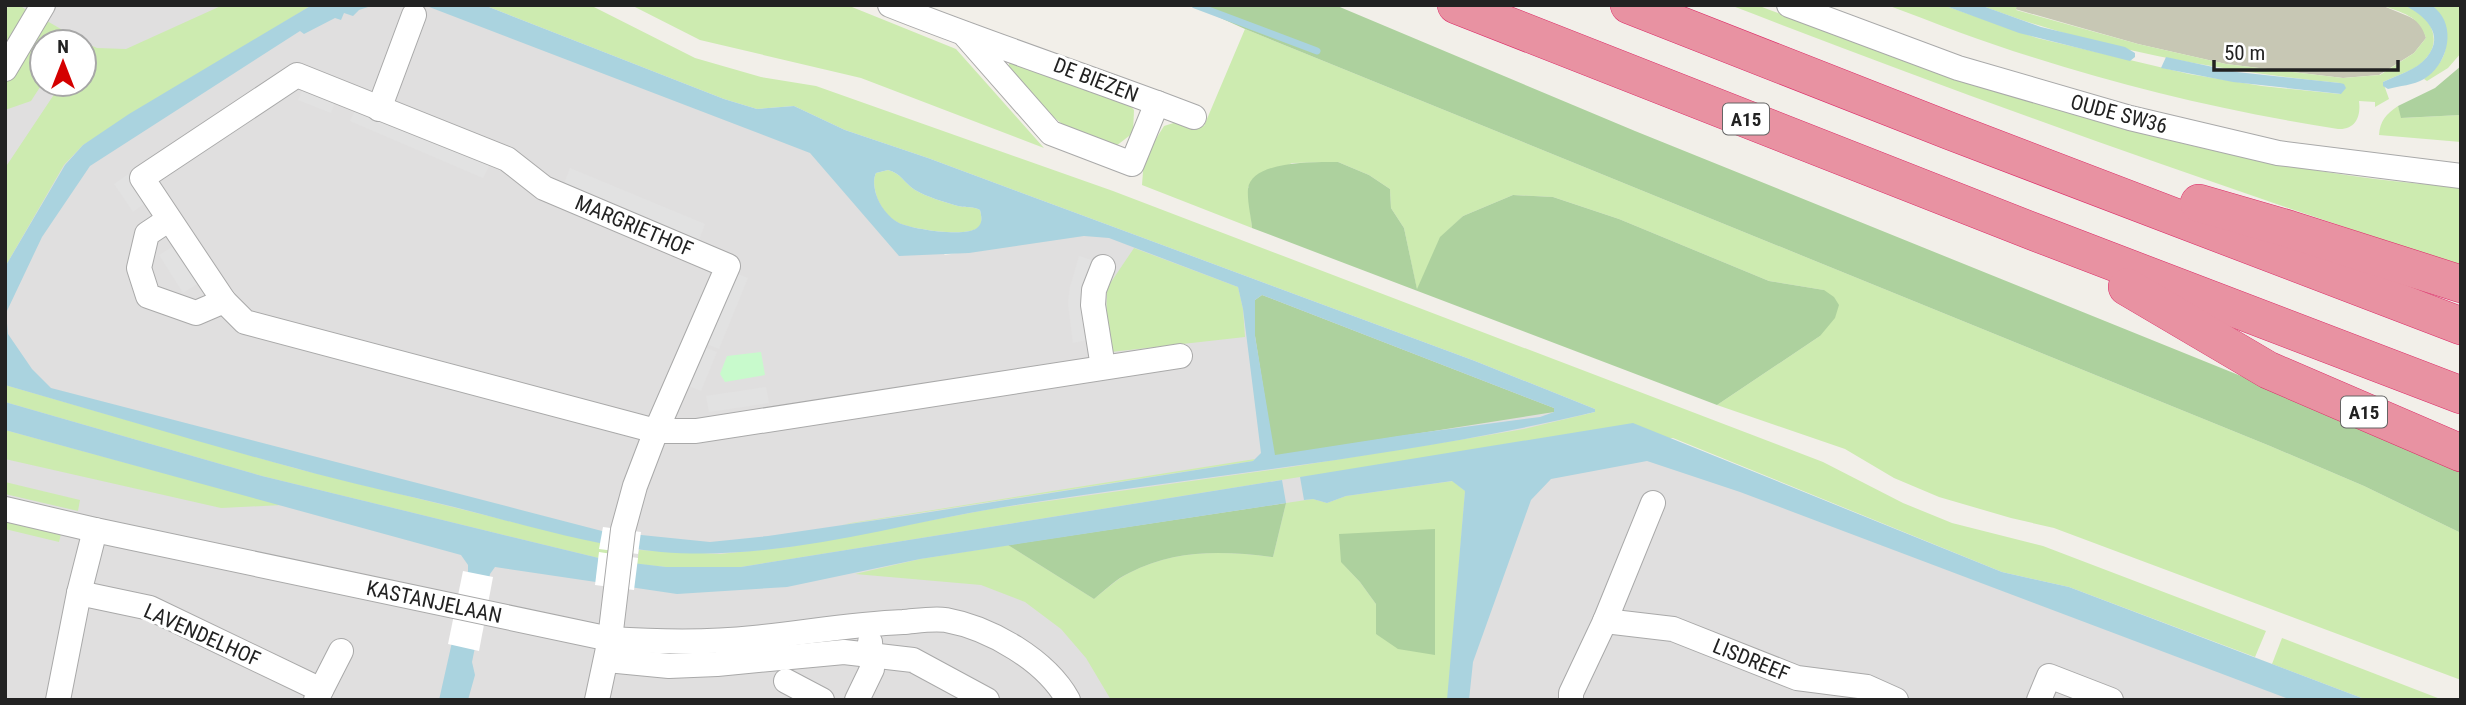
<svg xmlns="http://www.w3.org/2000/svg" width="2466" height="705" font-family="'Roboto Condensed',sans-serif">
  <rect width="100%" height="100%" fill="#f2efe9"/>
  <path fill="#e0dfdf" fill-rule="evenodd" d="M5 5H450L822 147 945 255 1105 230 2327 700H5ZM42 42H84V84H42Z"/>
  <polygon fill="#c7c7b4" points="2017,5 2381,5 2410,17 2422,24 2426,38 2414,53 2379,75 2343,78 2226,64 2138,44 2015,9"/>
  <g fill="#cdebb0" fill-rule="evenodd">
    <polygon points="9,5 19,5 31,13 5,57 5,12"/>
    <polygon points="223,5 312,5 83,145 64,165 5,267 5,168 61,84 84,84 84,49 88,44 97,48 126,49"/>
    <polygon points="484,5 590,5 695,58 761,77 816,86 1113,191 1823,462 1903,503 1952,523 2043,546 2266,631 2255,657 2069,587 2002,572 1673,438 1300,477 741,567 666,567 637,564 639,550 720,554 789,547 991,509 1291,467 1477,437 1524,429 1595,412 1595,409 1475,361 928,158 845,130 794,106 757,109 724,99"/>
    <polygon points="631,5 847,5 956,49 1044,148 861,78 700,40"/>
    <path d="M1730 5H1757C1983 92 2217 171 2461 187V265C2215 186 1971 98 1730 5Z"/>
    <path d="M1887 5H1943L2037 38 2189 74 2262 86 2340 94V83C2218 71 2095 49 1980 5H2017L2016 10 2138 44 2226 64 2343 78 2380 75 2414 53 2426 38C2419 15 2402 13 2381 5 2388 5 2397 4 2404 5 2426 10 2444 37 2427 57 2418 70 2397 75 2383 82L2389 99 2375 107V102L2359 101C2361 116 2356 130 2338 129 2235 113 2132 89 2032 57 1983 42 1935 23 1887 5Z"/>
    <path d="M2432 5H2461V53L2448 68 2427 81 2424 79C2445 60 2450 52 2442 25 2439 17 2438 11 2432 5Z"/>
    <polygon points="47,21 73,36 69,42 42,42 42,84 31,101 5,110 5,84 38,27"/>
    <polygon points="1245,29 2270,446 2364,486 2461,533 2461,680 2054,528 2011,518 1939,497 1894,478 1845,449 1717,405 1820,336 1824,290 1769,281 1619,219 1553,197 1513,195 1463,216 1441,237 1417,290 1404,228 1391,208 1390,189 1369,175 1338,162 1292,163 1248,187 1252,228 1142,185 1144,158 1164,126 1183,120 1204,126"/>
    <polygon points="1010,59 1121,95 1134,110 1133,133 1116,146 1071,131 1051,115 1008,69"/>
    <path d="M2398 106 2402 118 2461 115V142L2379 135C2380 121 2386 114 2398 106Z"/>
    <path d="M888 170C901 173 904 183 915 190 927 197 944 202 958 206 966 208 973 206 980 210 981 215 983 221 980 226 970 239 912 229 899 223 888 218 879 205 876 194 874 186 873 180 876 173Z"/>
    <polygon points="1134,248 1238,287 1243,309 1245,337 1111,352 1106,325 1107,288"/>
    <polygon points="5,385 298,469 554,532 599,542 609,542 607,560 262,476 5,402"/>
    <polygon points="5,430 282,505 221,508 5,459"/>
    <polygon points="1255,459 1253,461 842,525 851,523"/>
    <path d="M1453 481 1465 491 1448 700H1111L1086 658 1061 629 1025 602 981 585 855 574 920 559 1008 545 1094 599C1105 590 1117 579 1129 573 1176 549 1222 551 1273 557L1286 503 1313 499 1327 503 1346 496ZM1341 562 1435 654 1376 634V604L1360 582Z"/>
    <polygon points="5,482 80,500 78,511 5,494"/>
    <polygon points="5,520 61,534 59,542 5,529"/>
    <polygon points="2282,638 2443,700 2367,700 2272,664"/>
  </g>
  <g fill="#add19e">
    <polygon points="1192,5 1335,5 1635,131 2298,399 2461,469 2461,533 2364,486 2270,446 1245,29"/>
    <polygon points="2461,66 2461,115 2401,118 2398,106 2435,88"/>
    <path d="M1338 162 1369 175 1390 189 1391 208 1404 228 1417 289 1440 237 1463 216 1513 195 1553 197 1619 219 1769 281 1824 290 1834 297 1839 305 1835 318 1820 336 1717 405 1252 228C1251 216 1247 201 1248 189 1251 160 1317 162 1338 162Z"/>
    <polygon points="1262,295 1554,408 1554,412 1274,456 1255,336 1255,300"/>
    <path d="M1286 503 1273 557C1222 551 1176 549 1129 573 1116 579 1105 590 1094 599L1008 545Z"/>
    <polygon points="1435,529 1435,655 1398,649 1376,634 1376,604 1360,582 1341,562 1339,534"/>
  </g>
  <polygon fill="#c8facc" points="761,352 765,375 725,382 720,374 727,356"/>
  <g fill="#e2e2e2">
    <polygon points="304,86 336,99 331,113 298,100"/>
    <polygon points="357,106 490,164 483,178 350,121"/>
    <polygon points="570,168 705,224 699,240 564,184"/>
    <polygon points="128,174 147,202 133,212 114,184"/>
    <polygon points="175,245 199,283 183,293 159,255"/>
    <polygon points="1079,256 1095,261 1088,340 1073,343 1068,303 1070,287"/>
    <polygon points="733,272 748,278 719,349 704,343"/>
    <polygon points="702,346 717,352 701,391 686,385"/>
    <polygon points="766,387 769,403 709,412 706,396"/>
  </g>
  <g fill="#aad3df" fill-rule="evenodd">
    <path d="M312 5H374L359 10 353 16 344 13 341 20 335 18 304 34 300 31 90 166 42 237 6 313 8 334 32 369 51 388 602 531 710 542 768 536 911 515 1253 461 1261 453 1243 309 1238 287 1109 238 1084 236 969 253 899 256 810 153 424 5H484L724 99 757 109 794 106 845 130 928 158 1475 361 1595 409V412C1405 457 1209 475 1016 505 898 523 781 562 661 552 591 546 522 524 454 507 401 494 348 483 295 468 198 442 102 413 5 385V267L65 165 83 145 129 114ZM888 170C901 173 904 183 915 190 927 197 944 202 958 206 966 208 973 206 980 210 981 215 983 221 979 226 970 239 912 229 899 223 889 218 879 205 876 194 874 186 873 180 876 173ZM1262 295 1554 408V412L1540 417 1404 435 1275 455 1255 336V300Z"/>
    <polygon points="1943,5 1980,5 2041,27 2125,47 2135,53 2135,57 2130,61 2019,33"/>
    <path d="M2404 5C2412 5 2424 3 2431 5 2434 6 2437 10 2439 12 2456 32 2446 66 2424 79 2414 85 2399 86 2388 89L2383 86V82C2397 75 2417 70 2427 57 2446 34 2424 15 2404 5Z"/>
    <polygon points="2166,57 2237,72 2340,83 2344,84 2346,88 2341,94 2233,82 2161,68"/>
    <polygon points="5,402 262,476 607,560 666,567 741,567 1282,480 1286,503 920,559 787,587 677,594 495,567 490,574 472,662 475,675 468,700 439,700 468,571 468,565 461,555 5,430"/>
    <polygon points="1633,423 2002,572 2069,587 2367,700 2291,700 1740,492 1647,461 1551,479 1531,500 1473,662 1469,700 1447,700 1465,491 1452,481 1346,496 1327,503 1313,499 1304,500 1300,477"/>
  </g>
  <g fill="#fff">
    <polygon points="603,527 641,532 638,554 599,549"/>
    <polygon points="599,552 638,558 634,590 595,585"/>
    <polygon points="463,571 493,577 479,651 448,644"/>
  </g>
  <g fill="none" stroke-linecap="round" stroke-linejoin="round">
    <polyline stroke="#aad3df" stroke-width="7" points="1195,5 1317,51"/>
    <g stroke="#a9a9a9" stroke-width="26">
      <g id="minor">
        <path d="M890 5C978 40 1068 70 1157 103L1132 164 1051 133 964 34"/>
        <polyline points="1789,5 1958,68 2130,118 2278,153 2461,176"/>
        <polyline points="5,69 43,5"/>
        <polygon points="297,75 507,159 544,188 728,266 656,431 245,322 224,301 142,178"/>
        <polyline points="1157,103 1194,117"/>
        <polyline points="379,109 414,15"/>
        <polyline points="168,220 147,234 139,268 148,296 196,313 224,301"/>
        <polyline points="1103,267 1094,290 1093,305 1103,367"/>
        <path d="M5 509 95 530 610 639C658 642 707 643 754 638 804 633 853 624 903 622 916 621 933 618 946 620 990 628 1046 660 1068 700"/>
        <polyline points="79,593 150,608 321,690"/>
        <polyline points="1605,621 1673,629 1797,678 1867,687 1896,700"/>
        <polyline points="607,660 669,666 717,664 844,652 913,660 987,700"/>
        <polyline points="786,681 822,700"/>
        <polyline points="58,700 79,593 95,530"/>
        <polyline points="316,700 341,651"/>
        <polyline points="597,700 610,639 623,530 635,486 656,431 696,431 1180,356"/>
        <polyline points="857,700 872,669 870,642"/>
        <polyline points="1571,700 1571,693 1605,621 1653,503"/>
        <polyline points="2039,700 2049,676 2111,700"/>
      </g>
    </g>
    <g stroke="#dc2a67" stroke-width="38">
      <g id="highway">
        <polyline points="1456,5 2037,233 2461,395"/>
        <polyline points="1629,5 1950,131 2461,326"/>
        <polyline points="2199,203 2289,229 2461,284"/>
        <polyline points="2127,287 2268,370 2461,453"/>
      </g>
    </g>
    <use href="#minor" stroke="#fff" stroke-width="24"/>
    <use href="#highway" stroke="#e892a2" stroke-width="37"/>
  </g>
  <g text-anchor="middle" stroke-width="6" stroke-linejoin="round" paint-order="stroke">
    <g fill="#fff" stroke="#646464" stroke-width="2">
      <rect x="1723" y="103.5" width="46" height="31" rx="5"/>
      <rect x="2341" y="396.5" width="46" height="31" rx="5"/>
    </g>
    <g font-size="19" font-weight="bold" fill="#222">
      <text x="1746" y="126">A15</text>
      <text x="2364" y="419">A15</text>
    </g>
    <g font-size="21" fill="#222" stroke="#fff">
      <text transform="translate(1096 80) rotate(21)" y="7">DE BIEZEN</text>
      <text transform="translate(2119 114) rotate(15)" y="7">OUDE SW36</text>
      <text transform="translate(634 226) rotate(23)" y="7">MARGRIETHOF</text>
      <text transform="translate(434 602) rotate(12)" y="7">KASTANJELAAN</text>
      <text transform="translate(202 635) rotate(24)" y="7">LAVENDELHOF</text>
      <text transform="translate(1751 660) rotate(22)" y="7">LISDREEF</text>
    </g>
  </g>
  <rect width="2466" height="705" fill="none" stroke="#222222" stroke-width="14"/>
  <g transform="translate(63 63)"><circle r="33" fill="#ffffff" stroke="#a7a7a7" stroke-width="2"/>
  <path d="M0-5L12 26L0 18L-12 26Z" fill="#d40000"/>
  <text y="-10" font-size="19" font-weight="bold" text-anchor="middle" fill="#222222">N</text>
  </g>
  <path d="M2214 60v10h184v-10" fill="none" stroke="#222222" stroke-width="3.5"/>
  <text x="2224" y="60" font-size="21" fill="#222222" stroke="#ffffff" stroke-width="5" paint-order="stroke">50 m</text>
</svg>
